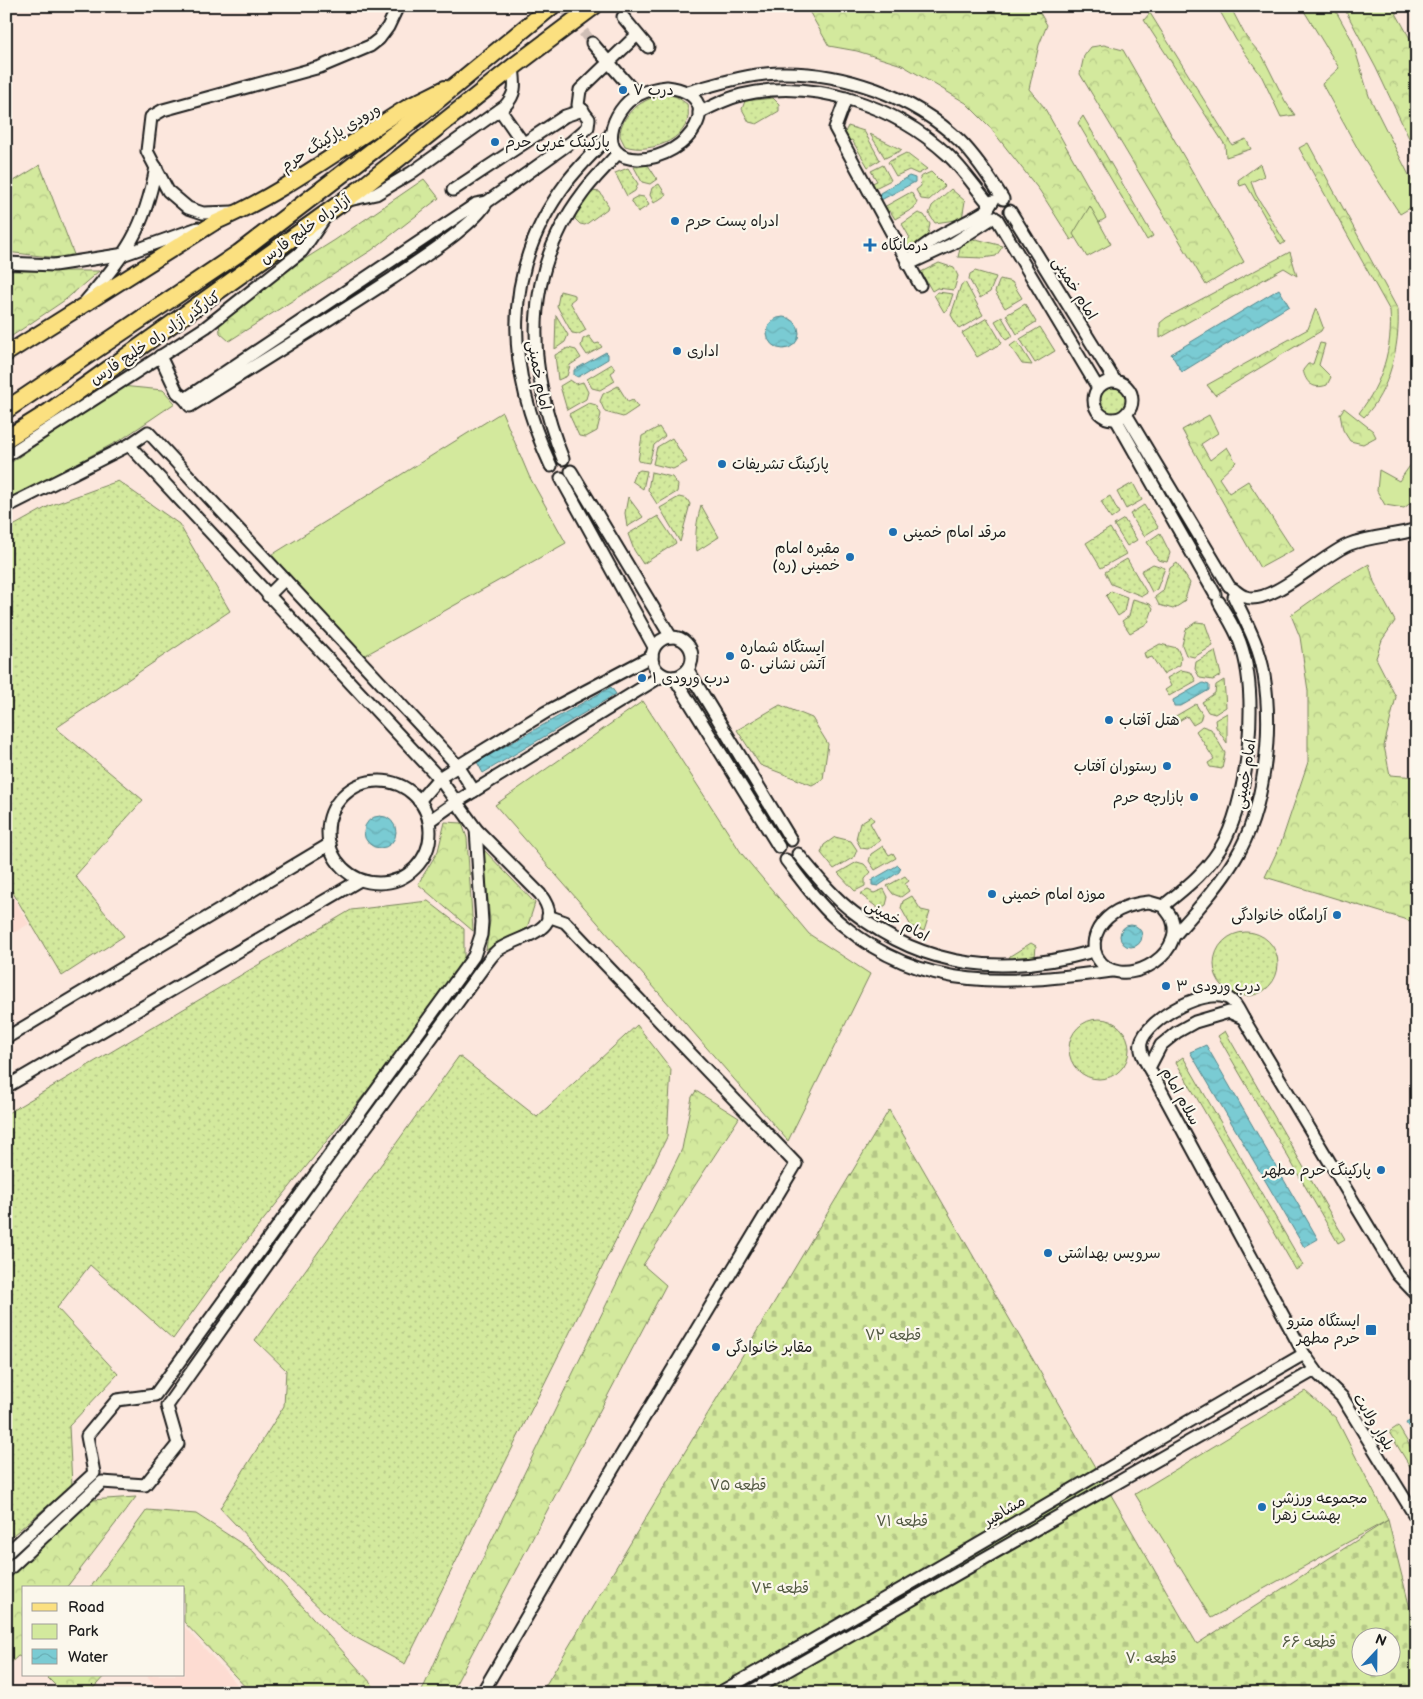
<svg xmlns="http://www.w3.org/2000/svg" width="1423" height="1699" font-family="'Balsamiq Sans','Playpen Sans Arabic',sans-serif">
  <defs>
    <pattern id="grass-dots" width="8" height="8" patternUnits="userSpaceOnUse" patternTransform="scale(1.25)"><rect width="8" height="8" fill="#d3e99d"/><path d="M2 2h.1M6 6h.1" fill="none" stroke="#b5c787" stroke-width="1.8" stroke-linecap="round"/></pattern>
    <pattern id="forest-crowns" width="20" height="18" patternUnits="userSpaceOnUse" patternTransform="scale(1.25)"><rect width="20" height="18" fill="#d3e99d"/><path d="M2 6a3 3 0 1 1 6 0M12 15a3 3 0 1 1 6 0" fill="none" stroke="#b5c787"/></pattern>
    <pattern id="cemetery-stones" width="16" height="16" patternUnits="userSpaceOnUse" patternTransform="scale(1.25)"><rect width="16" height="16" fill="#d3e99d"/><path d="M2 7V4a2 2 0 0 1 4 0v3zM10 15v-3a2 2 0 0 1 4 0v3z" fill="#b5c787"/></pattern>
    <pattern id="water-waves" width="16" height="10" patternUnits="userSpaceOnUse" patternTransform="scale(1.25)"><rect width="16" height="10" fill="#7acbd3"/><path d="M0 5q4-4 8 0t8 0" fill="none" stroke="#69aeb5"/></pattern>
  </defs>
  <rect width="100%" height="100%" fill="#fce7dd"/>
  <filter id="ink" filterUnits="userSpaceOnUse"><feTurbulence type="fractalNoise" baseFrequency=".02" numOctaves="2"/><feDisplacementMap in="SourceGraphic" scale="10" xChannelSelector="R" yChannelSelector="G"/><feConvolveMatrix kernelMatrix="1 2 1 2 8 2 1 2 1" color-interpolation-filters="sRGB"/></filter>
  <g filter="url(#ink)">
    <g fill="#fddcd2">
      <polygon points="6,885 29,924 6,937"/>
      <polygon points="184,1626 245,1693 162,1693 146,1675 184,1675"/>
    </g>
    <g fill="url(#grass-dots)" stroke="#78825c">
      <path d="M666 94 677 97 687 104C697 137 651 155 625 146L620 136C620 113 645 97 666 94Z"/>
      <polygon points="773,98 779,104 779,111 757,124 749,122 742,109 745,101"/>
      <polygon points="848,126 864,131 880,160 868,167 852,140 844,143 843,136"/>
      <polygon points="870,134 902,150 885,158"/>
      <polygon points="906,153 927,169 918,174 909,170 896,176 888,162"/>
      <polygon points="648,165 657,179 650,184 642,182 634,167"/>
      <polygon points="883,165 891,180 873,189 870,184 877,181 871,171"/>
      <polygon points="628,168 638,184 635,191 627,196 615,173"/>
      <polygon points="931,172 945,186 929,200 921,199 916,190 921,186 920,177"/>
      <polygon points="659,184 666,195 654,203 650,195 652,188"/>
      <polygon points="951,189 965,201 962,219 935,223 929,214 932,206"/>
      <polygon points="591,191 600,192 608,205 607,209 585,225 580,224 575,219 576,211"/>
      <polygon points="911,192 917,202 914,208 895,219 890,211 886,212 884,207"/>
      <polygon points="638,196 644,197 649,205 638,212 631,200"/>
      <polygon points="918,213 924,215 930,224 927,239 909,251 906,241 910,238 902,224"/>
      <polygon points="976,239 1003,246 996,256 983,258 958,257 961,245"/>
      <polygon points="939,263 954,268 958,276 954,290 937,288 932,291 921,272"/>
      <polygon points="975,271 996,277 990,292 980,298 969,279 970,274"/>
      <polygon points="1000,279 1012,282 1022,298 1005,308 995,292"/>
      <polygon points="965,282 983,315 959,329 951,315 961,285"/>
      <polygon points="560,291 575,295 575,298 570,302 586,330 579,334 572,333 557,306"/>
      <polygon points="938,292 953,294 948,309 944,312 934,295"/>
      <polygon points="1025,304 1036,322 1017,334 1006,315"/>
      <polygon points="556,315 568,335 565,342 555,349"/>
      <polygon points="1002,317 1013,336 1006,340 995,321"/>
      <polygon points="987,318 1002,343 977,357 962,333"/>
      <polygon points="1040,327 1055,351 1035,363 1020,339"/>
      <polygon points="589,336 595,344 599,343 602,347 587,355 581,346 583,339"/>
      <polygon points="1017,341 1032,365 1022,364 1010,346"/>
      <polygon points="568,348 576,350 581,358 570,365 567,376 558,380 555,355"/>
      <polygon points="612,364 615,370 611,373 615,381 600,390 592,388 587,379"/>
      <polygon points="570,380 576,384 583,382 588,392 586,399 567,410 560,386"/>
      <polygon points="618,386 628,402 633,400 638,407 623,417 605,412 600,401 603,394"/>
      <circle cx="1113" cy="401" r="14"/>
      <polygon points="589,403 596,405 601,414 597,431 586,437 579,436 569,414"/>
      <polygon points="659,427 665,436 654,445 649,463 638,461 642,436"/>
      <polygon points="672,438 687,462 673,469 653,464 657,447"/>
      <polygon points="640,470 647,471 643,489 632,481 635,473"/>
      <polygon points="651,472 672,477 678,485 677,492 657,504 648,490"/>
      <polygon points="118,481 179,524 230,611 56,728 143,800 75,876 124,936 62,976 6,881 6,530 49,506"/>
      <polygon points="1133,483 1142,500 1126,509 1117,492"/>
      <polygon points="1110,496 1119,513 1111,519 1101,501"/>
      <polygon points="628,497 643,517 627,527 625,513"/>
      <polygon points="679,497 687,499 690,504 680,542 660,508"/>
      <path d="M701 505 719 537 697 551C694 535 697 521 701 505Z"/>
      <polygon points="1144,505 1158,527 1144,536 1130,514"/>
      <polygon points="658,516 676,543 643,564 634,550 628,534"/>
      <polygon points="1124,519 1137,540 1127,546 1114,525"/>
      <polygon points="1110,528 1126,554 1101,568 1086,543"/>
      <polygon points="1160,533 1170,553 1167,562 1158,560 1147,542"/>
      <polygon points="1127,559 1147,593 1142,596 1111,584 1105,572"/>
      <polygon points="1177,563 1190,583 1184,602 1173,609 1159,605 1155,597 1163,591 1170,568"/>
      <polygon points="1153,564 1165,568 1157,589 1152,592 1141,571"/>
      <polygon points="1111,591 1127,597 1124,612 1118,616 1106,596"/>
      <polygon points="1133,599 1150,604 1153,608 1148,623 1130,633 1122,621 1129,616"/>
      <polygon points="1196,622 1205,623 1213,646 1194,657 1186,655 1182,645 1186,629"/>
      <polygon points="1160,644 1177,648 1181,657 1180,665 1163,674 1152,657 1146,659 1144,653"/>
      <polygon points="1215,651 1221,675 1213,680 1200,678 1195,669 1196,662"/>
      <polygon points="1181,670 1191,672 1196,681 1169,696 1165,690 1171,686 1167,678"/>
      <polygon points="1224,680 1226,707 1215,714 1208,712 1202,702 1215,693 1216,685"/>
      <polygon points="1196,704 1202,714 1200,721 1193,725 1187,716 1177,722 1174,717"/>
      <polygon points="780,705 812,718 828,744 823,779 812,785 760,765 737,730"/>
      <polygon points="1227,713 1227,743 1216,727 1215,720"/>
      <polygon points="1202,726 1211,729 1225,753 1222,769 1210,767 1208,763 1214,759 1196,731"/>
      <polygon points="871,816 874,820 870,823 880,841 868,849 861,848 856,839 860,823"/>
      <polygon points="835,837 851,841 857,850 854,857 834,869 821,853 824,845"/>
      <polygon points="883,846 889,855 893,853 896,858 875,870 869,861 871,854"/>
      <polygon points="857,862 864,864 871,872 865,879 865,886 855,891 838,873"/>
      <polygon points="905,876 909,881 905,884 909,891 901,897 893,894 887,886"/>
      <polygon points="884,889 888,897 886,905 879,909 860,894 868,890 874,893"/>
      <polygon points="912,896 921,910 930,912 924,931 911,926 901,908 903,901"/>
      <polygon points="428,901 464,929 464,970 220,1274 173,1339 90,1265 57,1308 118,1374 69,1426 72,1485 6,1541 6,1114 351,910"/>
      <circle cx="1246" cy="964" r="32"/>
      <polygon points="1031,943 1036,946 1035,957 1009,959 1010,956"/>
      <circle cx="1099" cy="1049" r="30"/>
      <polygon points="637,1025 671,1069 667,1137 405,1664 344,1631 269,1560 220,1508 284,1406 286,1370 255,1340 459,1056 537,1117"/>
      <polygon points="1225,1031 1345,1239 1338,1243 1218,1036"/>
      <polygon points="1183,1057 1303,1265 1296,1270 1176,1062"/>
    </g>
    <g fill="url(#forest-crowns)" stroke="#78825c">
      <polygon points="806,6 1036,6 1047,25 1039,45 1029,89 1044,107 1106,218 1071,240 1040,191 988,125 966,103 902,65 857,51 829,46"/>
      <polygon points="1217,6 1230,6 1246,37 1263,57 1285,101 1295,115 1281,117 1262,77 1236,40"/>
      <polygon points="1343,6 1392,6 1417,51 1417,155 1376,68"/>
      <polygon points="1150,13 1232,145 1246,139 1251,149 1226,157 1225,145 1144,20"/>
      <polygon points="1104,45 1123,50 1244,262 1206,285 1080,74 1084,56 1091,47"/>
      <polygon points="1083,116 1153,236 1147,240 1078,123"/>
      <path d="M1308 143 1398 310C1400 345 1390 391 1364 417L1359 413C1382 384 1393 347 1390 311L1299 148Z"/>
      <polygon points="1260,164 1264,176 1251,182 1256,195 1285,242 1281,245 1246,184 1240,186 1238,180"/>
      <polygon points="40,165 76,260 6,252 6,186"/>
      <polygon points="424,179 439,198 372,250 229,341 220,333 219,321 249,294 335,240"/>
      <polygon points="1290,252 1297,276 1284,268 1160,338 1160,323 1166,318"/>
      <polygon points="6,271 99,271 65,300 6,340"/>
      <polygon points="1316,308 1323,327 1321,331 1215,395 1207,385 1308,329"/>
      <path d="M1320 343 1325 344 1319 365 1331 377 1327 385C1313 390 1306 383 1303 370L1308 364H1313Z"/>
      <polygon points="1344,408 1373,431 1376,437 1363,444 1350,441 1343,430 1340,414"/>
      <polygon points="1209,415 1218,433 1201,444 1210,460 1227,447 1236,462 1219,478 1229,493 1248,481 1293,550 1260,568 1182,430"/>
      <polygon points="1369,564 1374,582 1395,621 1382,640 1376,658 1396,697 1384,746 1390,775 1417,777 1417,923 1265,877 1281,843 1308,762 1308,691 1300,637 1291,615 1336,583"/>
      <polygon points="445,822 462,823 467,838 473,931 418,884 438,851"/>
      <polygon points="483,849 535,903 527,928 486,950 490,921"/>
      <polygon points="696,1091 739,1118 643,1265 666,1285 451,1693 421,1693 465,1595 682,1149 692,1097"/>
      <polygon points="1398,1426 1417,1458 1417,1478 1389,1432"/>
      <polygon points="136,1497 66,1588 24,1588 24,1658 18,1656 6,1667 6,1578 91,1500"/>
      <polygon points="147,1510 196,1514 253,1551 380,1693 251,1693 184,1622 184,1588 90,1588"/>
      <polygon points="45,1675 105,1675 89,1693 63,1693"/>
    </g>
    <path fill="url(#cemetery-stones)" stroke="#78825c" fill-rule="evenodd" d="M889 1110 1197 1644 1388 1520 1417 1637V1693H541ZM1360 1636H1390V1666H1360Z"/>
    <g fill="#d3e99d" stroke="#78825c">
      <polygon points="1301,6 1333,6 1352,40 1369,96 1417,191 1417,204 1400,214 1359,151 1322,84 1339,68"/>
      <polygon points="1090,206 1111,244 1087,257 1073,234"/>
      <polygon points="121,386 163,390 175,403 122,439 6,501 6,466"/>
      <polygon points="502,412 529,476 566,543 362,657 270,556"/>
      <polygon points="1417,456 1417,498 1404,508 1385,505 1377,491 1379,470 1399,481"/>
      <polygon points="643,701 742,854 809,934 870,974 788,1141 495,805"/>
      <polygon points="1305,1391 1336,1418 1388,1520 1211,1618 1135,1494"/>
    </g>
    <g fill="url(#water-waves)" stroke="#54858a">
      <polygon points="909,176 915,178 915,182 881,200 879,199 880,193"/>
      <polygon points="1279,289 1289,306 1182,372 1171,354"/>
      <circle cx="783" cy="333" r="16"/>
      <polygon points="606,352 608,354 608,359 578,377 574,375 574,370"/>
      <polygon points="1203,683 1209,685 1209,690 1181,706 1174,706 1173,700"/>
      <polygon points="611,687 616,694 483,773 477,762"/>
      <circle cx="380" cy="832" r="16"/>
      <polygon points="898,865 901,868 899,872 878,886 872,885 872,880"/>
      <circle cx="1131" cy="936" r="11"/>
      <polygon points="1206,1045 1318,1239 1304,1247 1190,1052"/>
      <polygon points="1417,1417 1417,1441 1406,1423"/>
    </g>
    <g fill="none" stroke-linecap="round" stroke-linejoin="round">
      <polyline stroke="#cfbeb6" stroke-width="11" stroke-dasharray="11 5.5" stroke-linecap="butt" points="563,6 592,43"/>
      <g stroke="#1c1c1c" stroke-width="15">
        <g id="minor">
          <polyline points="623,17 648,47"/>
          <polyline points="592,43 637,95"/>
          <path d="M667 87C731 95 689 159 638 159 595 159 611 108 638 95 647 90 657 88 667 87Z"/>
          <path d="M688 92C717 84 747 74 778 73 842 71 913 96 960 141 977 158 990 178 1003 199"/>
          <polyline points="846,98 835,128 920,285"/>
          <polyline points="500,110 523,143"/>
          <path d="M699 113C712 106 726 99 741 95 813 77 895 106 948 155 964 170 976 189 990 205"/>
          <polyline points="453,190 565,116 583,110"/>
          <path d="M349 200 376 194 411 173 505 106C517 93 515 84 513 67"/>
          <path d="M487 202 476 204 185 399 190 406C258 364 326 322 393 278 417 261 474 226 487 202L571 142 588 127 589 119 578 105 580 90 637 35"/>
          <polyline points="1010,211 1115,381"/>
          <polyline points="233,212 203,213 188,208 168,191 147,151 151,117 163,110 320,67 370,46 379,39 388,27 398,6"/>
          <polyline points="997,219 1098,388"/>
          <polyline points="6,263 54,265 125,254 198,228"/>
          <polyline points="911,263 952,244 994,217"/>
          <path d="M907 264C922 239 964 226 987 210 990 207 990 204 993 201"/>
          <path d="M85 302C126 253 144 232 156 167"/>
          <polyline points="160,356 177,392 185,399"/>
          <circle cx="1113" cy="400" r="19"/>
          <polyline points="1126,414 1229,586"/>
          <polyline points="1116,419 1215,594"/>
          <polyline points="6,456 206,327 302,251 324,219"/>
          <path d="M563 459C527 369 521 274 583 193 593 179 607 166 618 153"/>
          <path d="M551 466C506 369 499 272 567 182 580 165 596 150 611 134"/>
          <polyline points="571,471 671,637"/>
          <polyline points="561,478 654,647"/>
          <polyline points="6,507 129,445 148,432 458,766 474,791"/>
          <path d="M1233 589C1237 592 1241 596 1246 597 1271 606 1325 553 1350 544 1371 536 1395 536 1417 529"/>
          <polyline points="268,596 284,580"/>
          <circle cx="672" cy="657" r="20"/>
          <polyline points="688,670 791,840"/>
          <polyline points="674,677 779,847"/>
          <circle cx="379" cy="832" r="51"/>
          <polyline points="419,801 439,778 458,766 546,712 652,656"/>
          <polyline points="429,821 456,802 663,675"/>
          <path d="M798 854C815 874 832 896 853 912 927 970 1005 976 1094 951"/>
          <path d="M786 860C804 883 821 908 844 926 927 995 1013 983 1112 971"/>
          <path d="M1149 902 1163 906C1166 910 1170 914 1172 919 1187 957 1118 994 1097 957 1092 947 1094 937 1099 928 1110 910 1129 904 1149 902Z"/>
          <path d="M1163 906C1187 887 1211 868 1225 840 1249 791 1259 694 1240 642 1235 628 1226 615 1219 602"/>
          <path d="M1174 936C1195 912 1218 887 1235 859 1265 810 1273 731 1264 675 1260 647 1246 622 1234 597"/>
          <polyline points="6,1038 330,844"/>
          <path d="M1149 1068C1145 1060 1139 1052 1141 1043 1146 1019 1212 982 1232 1001 1237 1005 1240 1013 1243 1018"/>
          <polyline points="6,1087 360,880"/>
          <polyline points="1417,1295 1397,1274 1243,1018 1229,1012 1195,1022 1177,1032 1161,1045 1149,1068 1304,1354 1319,1375 1342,1397 1417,1519"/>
          <polyline points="6,1554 94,1473 87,1436 117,1400 155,1395 474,956 481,935 482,922 476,829"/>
          <path d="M6 1572 102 1482 145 1485 178 1444 167 1406 333 1172 485 965C489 960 493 954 498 950 519 935 569 932 540 894L476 829 439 778 129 445"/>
          <polyline points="482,1693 610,1474 796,1164 565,922 548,916"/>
          <path d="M719 1693C916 1583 1109 1467 1304 1354"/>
          <polyline points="748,1693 1315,1370"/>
        </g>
      </g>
      <g stroke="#1c1c1c" stroke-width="18">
        <path id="major" d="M6 354 214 223C282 194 342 148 404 109 417 101 432 95 445 88"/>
      </g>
      <g stroke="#1c1c1c" stroke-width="20">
        <g id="highway">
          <polyline points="6,410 239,253 423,112 552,6"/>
          <polyline points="6,439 49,412 359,190 513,67 594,6"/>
        </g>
      </g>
      <use href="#minor" stroke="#fbf7ec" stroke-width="11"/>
      <use href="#major" stroke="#fbe080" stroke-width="14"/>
      <use href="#highway" stroke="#fbe080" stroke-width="16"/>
    </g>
  </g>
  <g fill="#1f6fb2" stroke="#fbf7ec" stroke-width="2">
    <circle cx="623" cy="90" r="5"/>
    <circle cx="495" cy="142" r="5"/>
    <circle cx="675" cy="221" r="5"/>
    <path d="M867.5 237.5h5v5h5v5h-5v5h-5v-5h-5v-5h5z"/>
    <circle cx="677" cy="351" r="5"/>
    <circle cx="722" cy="464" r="5"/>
    <circle cx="893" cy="532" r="5"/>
    <circle cx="850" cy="557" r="5"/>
    <circle cx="730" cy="656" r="5"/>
    <circle cx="642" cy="678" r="5"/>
    <circle cx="1109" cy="720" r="5"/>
    <circle cx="1167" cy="766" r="5"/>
    <circle cx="1194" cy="797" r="5"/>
    <circle cx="992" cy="894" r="5"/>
    <circle cx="1337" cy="915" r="5"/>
    <circle cx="1166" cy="986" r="5"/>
    <circle cx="1381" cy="1170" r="5"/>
    <circle cx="1048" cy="1253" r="5"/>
    <rect x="1365" y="1324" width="12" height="12" rx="2.5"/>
    <circle cx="716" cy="1347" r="5"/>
    <circle cx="1262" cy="1507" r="5"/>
  </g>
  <g text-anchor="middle" stroke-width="4.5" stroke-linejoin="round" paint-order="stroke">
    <g font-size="15" fill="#1c1c1c" stroke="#fbf7ec" text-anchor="start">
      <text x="633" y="95">درب ۷</text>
      <text x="505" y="147">پارکینگ غربی حرم</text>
      <text x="685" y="226">ادراه پست حرم</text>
      <text x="881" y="250">درمانگاه</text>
      <text x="687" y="356">اداری</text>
      <text x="732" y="469">پارکینگ تشریفات</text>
      <text x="903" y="537">مرقد امام خمینی</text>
      <text x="840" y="553" text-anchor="end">مقبره امام<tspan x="840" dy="17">خمینی (ره)</tspan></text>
      <text x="740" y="652">ایستگاه شماره<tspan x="740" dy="17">۵۰ آتش نشانی</tspan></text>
      <text x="652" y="683">درب ورودی ۱</text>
      <text x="1119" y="725">هتل آفتاب</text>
      <text x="1157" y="771" text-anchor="end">رستوران آفتاب</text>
      <text x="1184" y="802" text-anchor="end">بازارچه حرم</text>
      <text x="1002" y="899">موزه امام خمینی</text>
      <text x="1327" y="920" text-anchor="end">آرامگاه خانوادگی</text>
      <text x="1176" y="991">درب ورودی ۳</text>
      <text x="1371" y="1175" text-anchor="end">پارکینگ حرم مطهر</text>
      <text x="1058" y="1258">سرویس بهداشتی</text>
      <text x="1360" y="1326" text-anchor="end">ایستگاه مترو<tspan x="1360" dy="17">حرم مطهر</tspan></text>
      <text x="726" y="1352">مقابر خانوادگی</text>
      <text x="1272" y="1503">مجموعه ورزشی<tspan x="1272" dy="17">بهشت زهرا</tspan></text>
    </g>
    <g font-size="15" fill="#1c1c1c" stroke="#fbf7ec">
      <text transform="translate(330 137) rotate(-32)" y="5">ورودی پارکینگ حرم</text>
      <text transform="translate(305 229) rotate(-36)" y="5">آزادراه خلیج فارس</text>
      <text transform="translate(1075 288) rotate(58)" y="5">امام خمینی</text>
      <text transform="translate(155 338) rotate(-34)" y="5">کنارگذر آزاد راه خلیج فارس</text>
      <text transform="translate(539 375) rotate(79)" y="5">امام خمینی</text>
      <text transform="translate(1245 774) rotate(-81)" y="5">امام خمینی</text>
      <text transform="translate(897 920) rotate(29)" y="5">امام خمینی</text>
      <text transform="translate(1181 1096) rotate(61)" y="5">سلام امام</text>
      <text transform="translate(1374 1422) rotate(58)" y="5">بلوار ولایت</text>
      <text transform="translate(1004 1511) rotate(-31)" y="5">مشاهیر</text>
    </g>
    <g font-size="15" fill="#535a43" stroke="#fbf7ec">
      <text x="893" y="1340">قطعه ۷۲</text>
      <text x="738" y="1490">قطعه ۷۵</text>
      <text x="902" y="1526">قطعه ۷۱</text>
      <text x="780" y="1593">قطعه ۷۴</text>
      <text x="1309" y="1647">قطعه ۶۶</text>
      <text x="1151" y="1663">قطعه ۷۰</text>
    </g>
  </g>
  <rect width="1423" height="1699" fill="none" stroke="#fbf7ec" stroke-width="25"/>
  <rect x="12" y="12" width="1398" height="1674" fill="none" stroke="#1c1c1c" stroke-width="2" filter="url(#ink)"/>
  <rect x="22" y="1586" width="162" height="90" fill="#fbf7ec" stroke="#a29f99"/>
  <rect x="32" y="1603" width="25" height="8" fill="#fbe080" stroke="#a29f99"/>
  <text x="68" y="1612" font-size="15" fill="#1c1c1c">Road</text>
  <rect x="32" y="1624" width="25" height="15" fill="#d3e99d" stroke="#a29f99"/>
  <text x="68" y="1636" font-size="15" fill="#1c1c1c">Park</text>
  <rect x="32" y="1649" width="25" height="15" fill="url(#water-waves)" stroke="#a29f99"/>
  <text x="68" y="1662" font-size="15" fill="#1c1c1c">Water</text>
  <g transform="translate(1376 1652) rotate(22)"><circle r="24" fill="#fbf7ec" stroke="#a29f99"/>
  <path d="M0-4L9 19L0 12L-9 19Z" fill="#1f6fb2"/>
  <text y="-8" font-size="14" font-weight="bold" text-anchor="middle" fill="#1c1c1c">N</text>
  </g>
</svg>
